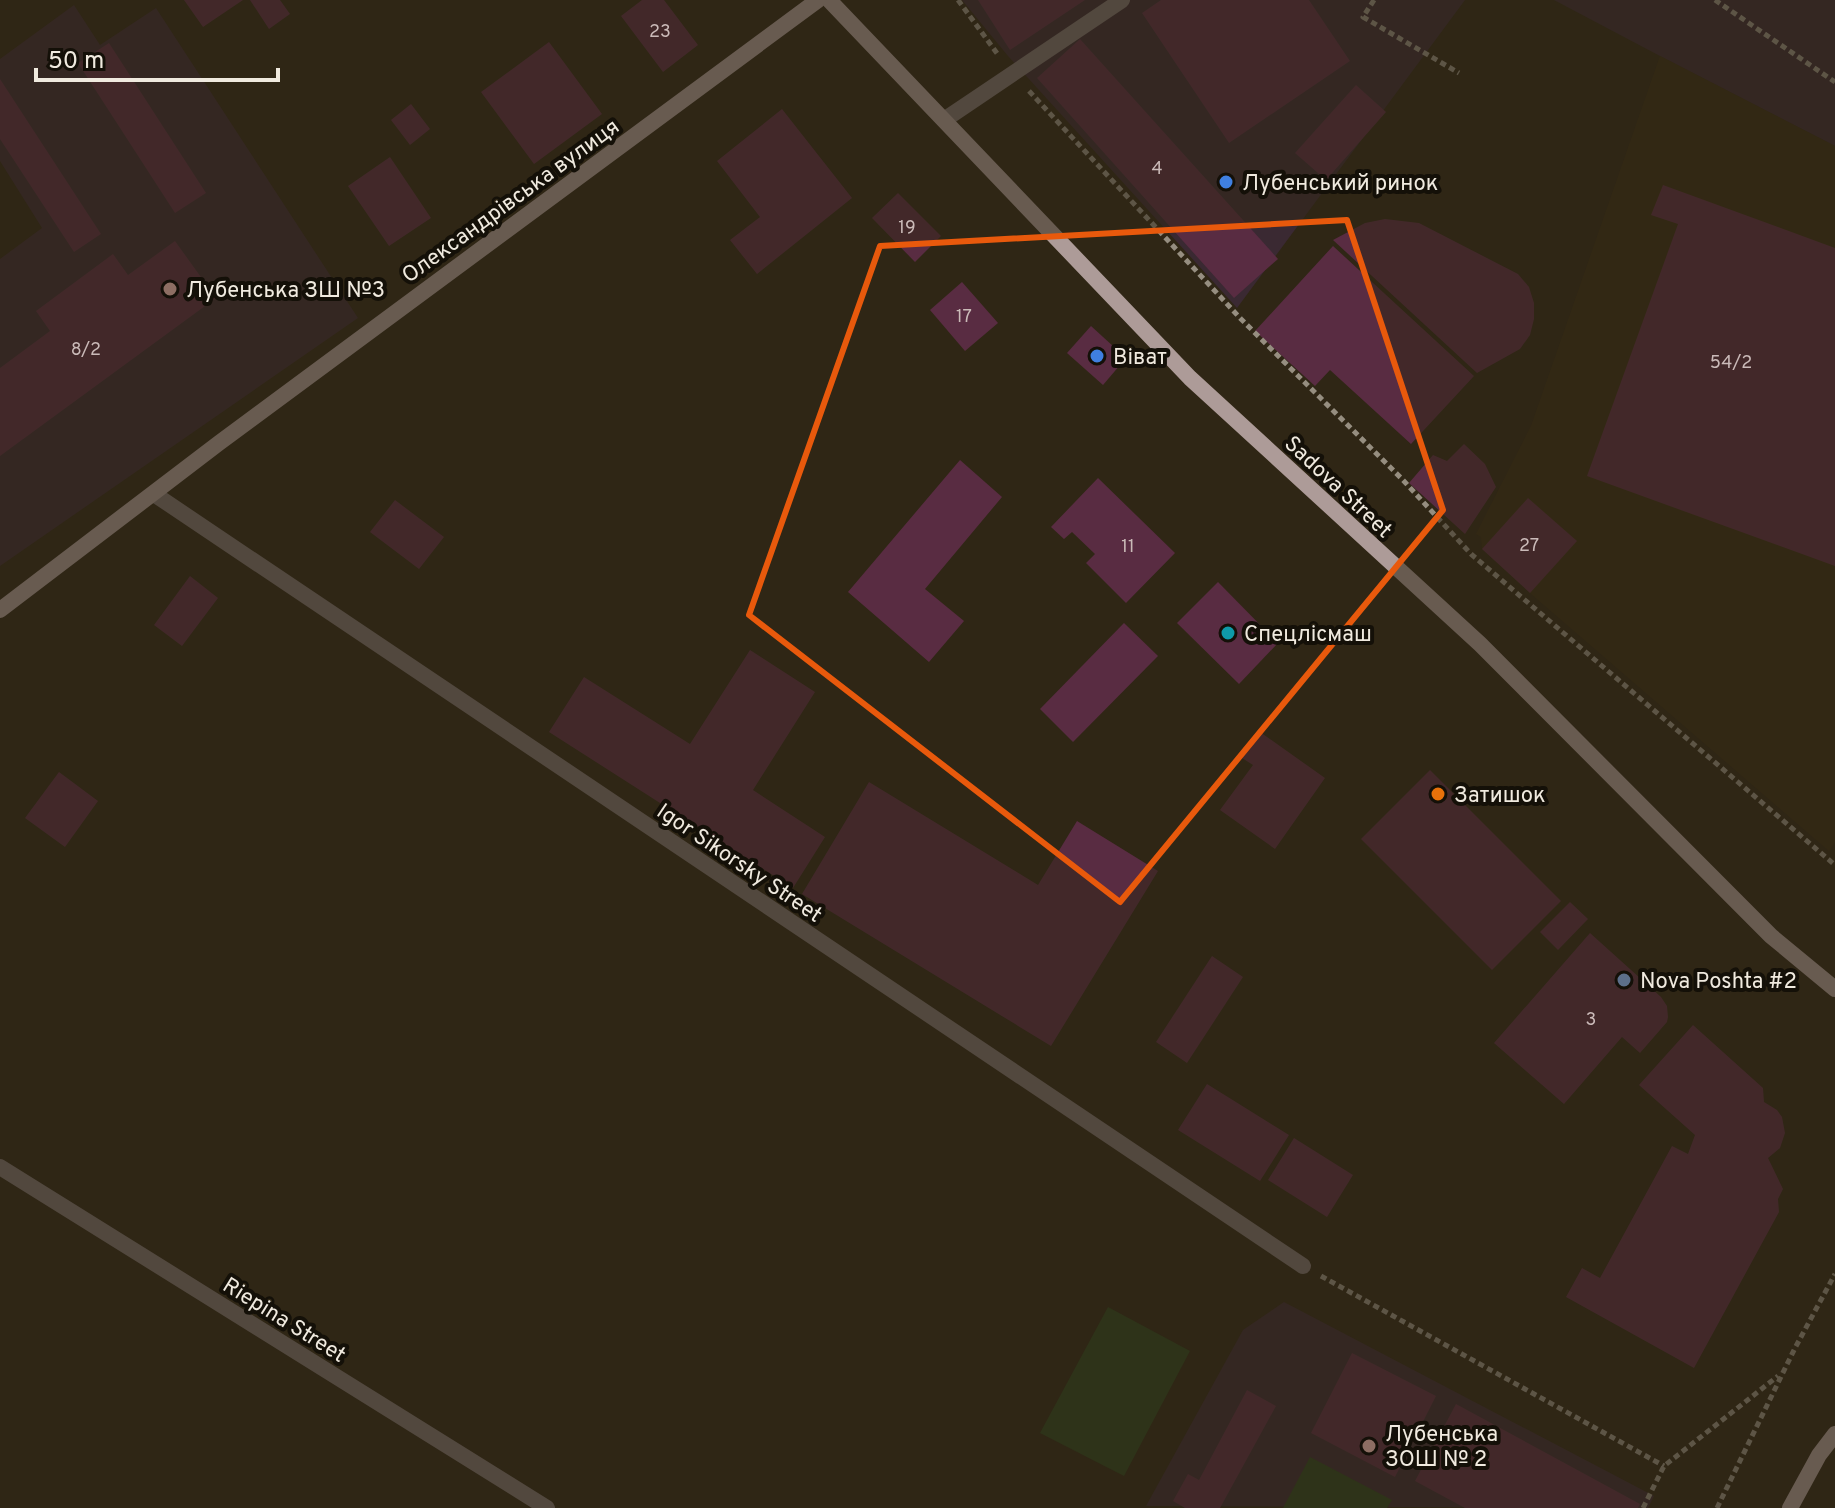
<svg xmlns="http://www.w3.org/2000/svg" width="1835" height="1508" font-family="Overpass,sans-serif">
  <rect width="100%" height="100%" fill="#2f2615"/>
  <g fill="#3a2932">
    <polygon points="962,0 1465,0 1237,308 1008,56"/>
    <polygon points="1554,0 1835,0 1835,146 1660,56"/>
  </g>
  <polygon fill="#372b12" points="1660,56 1835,146 1835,842 1829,851 1530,593 1482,549 1481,537 1476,534 1531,426"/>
  <g fill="#3b2931">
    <polygon points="74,5 100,45 156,8 358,318 0,566 0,259 42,228 0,161 0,59"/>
    <polygon points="1284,1302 1654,1496 1648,1508 1146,1506 1243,1330"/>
  </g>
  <g fill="#2d431d">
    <polygon points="1108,1307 1190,1351 1124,1476 1040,1433"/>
    <polygon points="1310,1457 1392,1500 1387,1508 1283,1508"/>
  </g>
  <g fill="#592c42">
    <polygon points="184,0 243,0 203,27"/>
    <polygon points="250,0 280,0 290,14 269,29"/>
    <polygon points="642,0 664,0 698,45 663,72 621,16"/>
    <polygon points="978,0 1085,0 1010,50"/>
    <polygon points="1161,0 1309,0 1350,61 1229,143 1142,13"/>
    <polygon points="1080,39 1278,259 1234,298 1037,78"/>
    <polygon points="549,42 602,114 534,164 481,92"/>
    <polygon points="109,43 206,193 175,213 78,63"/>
    <polygon points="0,79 101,234 74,252 0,139"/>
    <polygon points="1356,85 1386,112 1326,180 1295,153"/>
    <polygon points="411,104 430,129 410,145 391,120"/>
    <polygon points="782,109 852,198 757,274 730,240 760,217 717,161"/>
    <polygon points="390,157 431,218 389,246 348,186"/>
    <polygon points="1663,185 1835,248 1835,566 1587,476 1678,224 1651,215"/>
    <polygon points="898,193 941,236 915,262 872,218"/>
    <polygon points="1385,219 1419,223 1518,274 1529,287 1534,303 1534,319 1530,335 1520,349 1477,373 1333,240 1365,223"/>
    <polygon points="175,241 216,298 0,456 0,368 50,331 36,311 113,254 128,275"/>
    <polygon points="1333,246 1474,376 1411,444 1330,370 1315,386 1255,331"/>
    <polygon points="962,282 998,323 965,351 930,310"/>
    <polygon points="1091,326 1126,358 1103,385 1067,353"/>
    <polygon points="1464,444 1485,464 1496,487 1465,534 1409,483 1433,455 1447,461"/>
    <polygon points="960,460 1002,497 925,589 964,621 929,662 848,592"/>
    <polygon points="1098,478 1175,553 1126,603 1086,563 1095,554 1072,532 1064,539 1051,527"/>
    <polygon points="1528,498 1577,541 1530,593 1482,549"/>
    <polygon points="395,500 444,537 419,569 370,532"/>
    <polygon points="190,576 218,598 182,646 154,625"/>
    <polygon points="1218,582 1278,643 1239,684 1177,623"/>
    <polygon points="1124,623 1158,656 1073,742 1040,709"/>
    <polygon points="750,650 815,692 753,790 825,837 793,888 549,732 584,677 690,744"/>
    <polygon points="1260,732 1325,778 1275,849 1220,810 1253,765 1242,758"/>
    <polygon points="1430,770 1561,901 1492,970 1361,839"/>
    <polygon points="59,772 98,801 65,847 25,818"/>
    <polygon points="869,782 1038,885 1077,821 1158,871 1051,1046 802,894"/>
    <polygon points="1570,902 1588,919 1558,950 1540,932"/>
    <polygon points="1590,933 1661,997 1667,1006 1668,1017 1667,1022 1640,1053 1622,1037 1564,1104 1494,1043"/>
    <polygon points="1212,956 1243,977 1187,1063 1156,1042"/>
    <polygon points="1693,1025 1763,1088 1764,1102 1777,1110 1782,1117 1785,1133 1780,1148 1768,1158 1783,1189 1778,1199 1779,1212 1694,1368 1566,1297 1582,1268 1600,1278 1672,1146 1688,1154 1695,1135 1639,1085"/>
    <polygon points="1207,1084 1289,1135 1260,1181 1178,1130"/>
    <polygon points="1294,1138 1353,1175 1327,1217 1268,1180"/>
    <polygon points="1352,1353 1436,1396 1395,1477 1311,1433"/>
    <polygon points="1247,1390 1276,1406 1220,1508 1185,1508 1173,1501 1188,1474 1199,1480"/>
    <polygon points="1456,1404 1640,1504 1638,1508 1465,1508 1415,1481"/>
  </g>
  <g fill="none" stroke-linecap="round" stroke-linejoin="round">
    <g stroke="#968e80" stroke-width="5" stroke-dasharray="6 4" stroke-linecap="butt">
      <polyline points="958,0 999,56"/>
      <polyline points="1374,0 1363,17 1459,73"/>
      <polyline points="1715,0 1835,82"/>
      <polyline points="1029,91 1241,319 1402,479 1471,554 1835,865"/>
      <polyline points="1321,1276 1664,1466"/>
      <polyline points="1643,1508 1664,1466 1778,1376"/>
      <polyline points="1717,1508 1795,1348 1835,1274"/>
    </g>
    <polyline stroke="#7c716f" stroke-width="16" points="944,120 1122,0"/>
    <g stroke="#7c716f" stroke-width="16">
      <polyline points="154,494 1303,1266"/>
      <polyline points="0,1167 547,1508"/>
    </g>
    <g stroke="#ad9b98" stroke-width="16">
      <polyline points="829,0 1190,378 1480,644 1771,936 1835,989"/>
      <polyline points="0,610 219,443 818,0"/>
      <polyline points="1790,1508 1819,1455 1835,1434"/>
    </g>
  </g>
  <path d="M0 0H1835V1508H0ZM1347 220 1443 510 1120 902 749 615 880 246Z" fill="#2f2615" fill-opacity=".55" fill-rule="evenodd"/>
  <path fill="none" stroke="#e8590c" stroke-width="6" stroke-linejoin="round" d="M1347 220 1443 510 1120 902 749 615 880 246Z"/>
  <g fill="#3f7fe0" stroke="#141008" stroke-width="3">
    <circle cx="1226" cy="182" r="8"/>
    <circle cx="1097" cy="356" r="8"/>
  </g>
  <g fill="#8d6e63" stroke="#141008" stroke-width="3">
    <circle cx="170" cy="289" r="8"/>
    <circle cx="1369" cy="1446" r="8"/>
  </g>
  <circle fill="#0f9aa8" stroke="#141008" stroke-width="3" cx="1228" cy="633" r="8"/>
  <circle fill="#e8710a" stroke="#141008" stroke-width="3" cx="1438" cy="794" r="8"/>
  <circle fill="#5c6f8a" stroke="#141008" stroke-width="3" cx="1624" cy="980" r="8"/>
  <g text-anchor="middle" stroke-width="8" stroke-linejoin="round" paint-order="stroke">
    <g font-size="18" fill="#cabab8">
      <text x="660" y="37">23</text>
      <text x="1157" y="174">4</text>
      <text x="907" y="233">19</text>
      <text x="964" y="322">17</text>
      <text x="86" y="355">8/2</text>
      <text x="1731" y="368">54/2</text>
      <text x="1529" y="551">27</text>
      <text x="1128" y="552">11</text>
      <text x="1591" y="1025">3</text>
    </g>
    <g font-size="22" fill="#f0eadf" stroke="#141008" text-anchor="start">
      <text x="1242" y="190">Лубенський ринок</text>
      <text x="186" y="297">Лубенська ЗШ №3</text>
      <text x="1113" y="364">Віват</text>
      <text x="1244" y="641">Спецлісмаш</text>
      <text x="1454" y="802">Затишок</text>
      <text x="1640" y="988">Nova Poshta #2</text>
      <text x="1385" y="1441">Лубенська<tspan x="1385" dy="25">ЗОШ № 2</tspan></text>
    </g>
    <g font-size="22" fill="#f0eadf" stroke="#141008">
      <text transform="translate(510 200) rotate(-36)" y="8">Олександрівська вулиця</text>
      <text transform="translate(1339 486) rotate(43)" y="8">Sadova Street</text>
      <text transform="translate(740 862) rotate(34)" y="8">Igor Sikorsky Street</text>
      <text transform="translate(285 1319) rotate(32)" y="8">Riepina Street</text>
    </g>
  </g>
  <path d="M36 68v12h242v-12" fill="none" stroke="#f0eadf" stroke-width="4"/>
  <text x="48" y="68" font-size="24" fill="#f0eadf" stroke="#141008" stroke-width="6" paint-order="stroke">50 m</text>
</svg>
